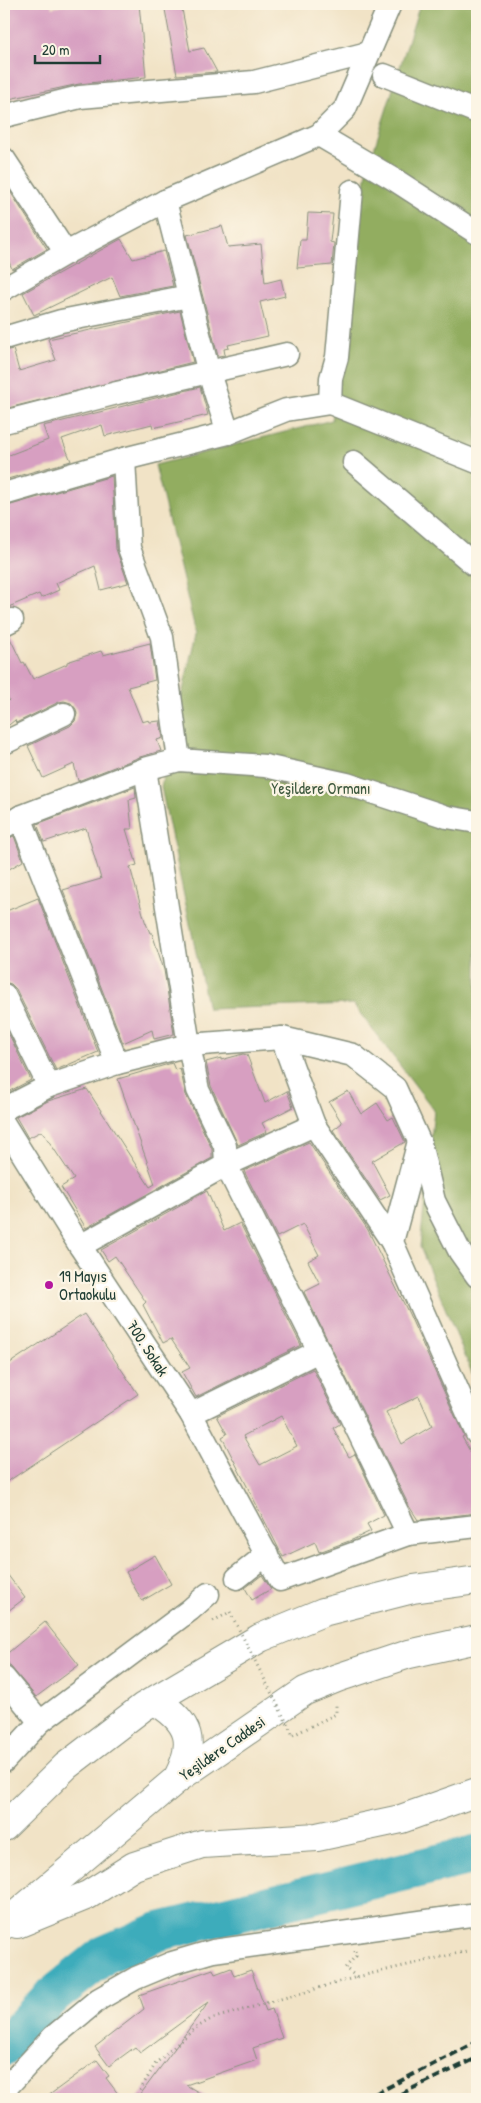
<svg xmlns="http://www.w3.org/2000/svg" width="481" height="2103" font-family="'Patrick Hand',sans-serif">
  <rect width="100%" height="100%" fill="#fcf5e5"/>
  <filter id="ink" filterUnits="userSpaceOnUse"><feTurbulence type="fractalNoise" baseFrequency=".02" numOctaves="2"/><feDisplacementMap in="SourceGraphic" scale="10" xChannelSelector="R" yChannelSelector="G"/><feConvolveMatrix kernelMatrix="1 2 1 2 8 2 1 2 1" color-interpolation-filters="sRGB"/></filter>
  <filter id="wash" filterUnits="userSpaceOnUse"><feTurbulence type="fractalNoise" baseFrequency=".0096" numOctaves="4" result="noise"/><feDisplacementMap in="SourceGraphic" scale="20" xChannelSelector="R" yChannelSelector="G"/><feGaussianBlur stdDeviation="1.12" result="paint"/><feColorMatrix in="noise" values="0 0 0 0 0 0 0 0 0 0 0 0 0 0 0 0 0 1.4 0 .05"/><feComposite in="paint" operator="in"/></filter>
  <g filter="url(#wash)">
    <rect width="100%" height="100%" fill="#f1e3c6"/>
    <polygon fill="#92ad60" stroke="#58754a" points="420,4 477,4 477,1385 420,1247 434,1110 353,1004 208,1009 161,787 196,633 155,465 332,420 367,171"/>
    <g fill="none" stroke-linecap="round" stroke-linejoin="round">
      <polyline stroke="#3dacbb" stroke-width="39" points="4,2047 49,1999 104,1955 158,1932 477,1854"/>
    </g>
    <g id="blocks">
      <g fill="#d79fc1" fill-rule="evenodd">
        <polygon points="4,4 51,4 52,8 70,4 139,4 146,77 79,84 9,99 4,86 4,82 9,80 4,67"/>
        <polygon points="164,4 181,4 190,51 204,48 217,72 177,75"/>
        <polygon points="4,182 47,249 12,269 4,250"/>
        <polygon points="308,213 333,214 330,242 334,243 332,265 297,268 300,240 306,240"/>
        <polygon points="222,226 228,247 261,244 265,283 281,279 285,296 260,302 268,336 228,345 229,348 224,349 225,355 218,356 187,235"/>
        <polygon points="121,239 133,259 164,251 173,286 120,296 112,277 34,315 23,293"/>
        <polygon points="180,311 193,362 4,409 4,351 13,349 19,371 56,360 48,339"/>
        <polygon points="200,387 208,415 153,428 152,424 105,436 102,425 62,439 71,461 4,480 4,457 48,440 43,426"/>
        <polygon points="112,476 116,549 128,583 101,590 95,566 56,583 59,590 41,598 39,594 4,609 4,507"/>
        <polygon points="9,636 22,663 24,662 33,679 67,664 67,662 101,651 103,655 150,643 155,680 128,687 142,722 149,720 150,722 160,721 163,738 157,740 161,751 140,757 78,781 74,764 43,778 28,746 70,726 75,721 77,714 76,709 71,703 64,701 59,702 16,723 15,720 4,729 4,704 9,700 4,690 4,637"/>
        <polygon points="135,787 136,798 129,800 132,829 126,829 137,865 130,867 145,921 150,933 152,933 164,970 174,1034 154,1039 152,1030 123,1043 63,890 101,879 86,828 44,842 37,824"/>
        <polygon points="14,836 23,861 4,872 4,840"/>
        <polygon points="38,898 98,1052 56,1070 16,989 11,984 4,982 4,912"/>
        <polygon points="4,1024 31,1080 4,1094"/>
        <polygon points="243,1054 247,1055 265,1103 287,1091 293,1107 262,1123 267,1132 238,1145 211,1086 206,1062 221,1058 221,1060"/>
        <polygon points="172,1063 175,1070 180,1068 186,1095 212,1149 212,1158 86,1228 61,1187 74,1179 42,1131 28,1138 16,1117 48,1101 87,1089 150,1187 155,1184 118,1079"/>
        <polygon points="348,1091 361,1114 377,1103 388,1120 393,1117 405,1142 372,1161 390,1195 380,1200 333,1130 342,1123 329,1102"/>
        <path d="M309 1142 368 1230 409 1314 464 1436 462 1437 477 1464V1513L418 1520 409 1506 304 1292 320 1284 308 1261 319 1255 303 1224 277 1237 244 1171ZM419 1396 432 1426 402 1444 386 1412Z"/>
        <polygon points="207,1191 224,1231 240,1223 301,1345 196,1397 182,1372 190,1368 171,1339 163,1343 143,1305 146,1302 115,1256 108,1261 101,1250"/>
        <polygon points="84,1314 138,1394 4,1484 4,1367"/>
        <path d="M313 1369 340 1424 333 1428 349 1457 355 1454 384 1515 367 1524 371 1531 352 1540 319 1552 315 1542 283 1557 222 1437 227 1434 217 1416ZM281 1416 297 1446 260 1465 243 1436Z"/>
        <polygon points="155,1555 171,1584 142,1601 126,1572"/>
        <polygon points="4,1570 25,1598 4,1614"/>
        <polygon points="262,1575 271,1589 252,1600 245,1588"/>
        <polygon points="45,1622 79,1665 36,1697 10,1666 4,1656"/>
        <polygon points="231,1968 234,1976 251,1970 266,2011 272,2009 282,2038 253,2048 257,2060 186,2085 210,2099 137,2099 209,2002 140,2053 135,2047 109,2066 95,2047 144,2009 139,1995 213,1969 215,1974"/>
        <polygon points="97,2060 109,2076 106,2078 122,2099 44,2099"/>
      </g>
    </g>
  </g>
  <g filter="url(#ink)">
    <use href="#blocks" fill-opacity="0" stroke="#88907d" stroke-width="1"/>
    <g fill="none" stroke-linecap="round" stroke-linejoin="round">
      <g stroke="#88907d" stroke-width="25">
        <g id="minor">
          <polyline points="384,75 477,112"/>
          <polyline points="4,116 80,97 254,82 368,53"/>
          <polyline points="319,135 392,178 477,233"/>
          <polyline points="4,159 66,253"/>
          <polyline points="165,201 209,373 228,433"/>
          <polyline points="4,289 66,253 165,201 319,135 345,109 390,4"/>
          <polyline points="4,338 61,321 189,296"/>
          <polyline points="330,403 477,462"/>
          <polyline points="4,422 117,393 287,354"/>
          <polyline points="124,459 129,548 162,637 179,760"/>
          <polyline points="354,462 477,567"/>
          <polyline points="4,494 124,459 228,433 286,410 330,403 331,378 337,357 352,191"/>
          <polyline points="4,624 12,620"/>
          <polyline points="4,743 64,714"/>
          <polyline points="145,769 189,1045 198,1090 225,1146 226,1165 319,1351 408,1534"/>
          <polyline points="20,817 117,1063"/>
          <polyline points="4,827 20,817 145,769 179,760 265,766 347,784 447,817 477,822"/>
          <polyline points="4,995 49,1086"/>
          <polyline points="282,1038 314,1125 392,1242"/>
          <polyline points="4,1109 49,1086 117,1063 189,1045 282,1038 353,1055 395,1088 419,1141 392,1242 477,1434"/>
          <polyline points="4,1124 80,1246 191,1414 280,1580 408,1534 477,1526"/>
          <polyline points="420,1143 434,1201 460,1252 477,1276"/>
          <polyline points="80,1246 226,1165 314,1125"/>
          <polyline points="191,1414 319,1351"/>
          <polyline points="237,1578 267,1554"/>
          <polyline points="4,1678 40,1722 190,1610 208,1594"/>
          <polyline points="4,1761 40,1722"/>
          <polyline points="4,2090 53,2037 99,1999 136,1978 172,1963 213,1951 477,1914"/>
        </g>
      </g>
      <g stroke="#88907d" stroke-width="30">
        <g id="highway">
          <path d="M155 1701C191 1722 196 1743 177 1779"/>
          <polyline points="4,1827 66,1766 143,1707 260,1638 323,1612 413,1589 477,1580"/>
          <polyline points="17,1924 88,1895 134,1866 202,1844 317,1837 401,1819 477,1792"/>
          <polyline points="4,1925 177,1779 305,1691 337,1678 409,1654 477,1639"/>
        </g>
      </g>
      <g stroke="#88907d" stroke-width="3" stroke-dasharray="1 4" stroke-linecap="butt">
        <polyline points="213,1621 230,1612"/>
        <polyline points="293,1735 336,1714 336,1704"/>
        <polyline points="355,1951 356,1956 345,1968 357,1977"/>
        <polyline points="135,2099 156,2063 194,2029 211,2019 357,1977 467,1951"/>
      </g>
      <use href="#minor" stroke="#fff" stroke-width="22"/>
      <use href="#highway" stroke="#fff" stroke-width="28"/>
      <g stroke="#1f3d34" stroke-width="4" stroke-dasharray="8 4" stroke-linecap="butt">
        <polyline points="365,2099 477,2042"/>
        <polyline points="390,2099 477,2058"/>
      </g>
      <polyline stroke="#88907d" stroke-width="3" stroke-dasharray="1 4" stroke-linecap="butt" points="230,1612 293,1735"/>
    </g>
  </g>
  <circle fill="#b5179e" stroke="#fcf5e5" stroke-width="2" cx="49" cy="1285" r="5"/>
  <g text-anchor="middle" stroke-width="4.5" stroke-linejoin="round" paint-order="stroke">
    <g font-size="16" fill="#3e593f" stroke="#fcf5e5">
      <text x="321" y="794">Yeşildere Ormanı</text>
    </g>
    <g font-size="16" fill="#1f3d34" stroke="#fcf5e5" text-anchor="start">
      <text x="59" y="1282">19 Mayıs<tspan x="59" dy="18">Ortaokulu</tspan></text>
    </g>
    <g font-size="16" fill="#1f3d34" stroke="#fcf5e5">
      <text transform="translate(148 1348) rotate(57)" y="6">700. Sokak</text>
      <text transform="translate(222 1748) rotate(-35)" y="6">Yeşildere Caddesi</text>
    </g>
  </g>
  <rect width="481" height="2103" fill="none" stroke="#fcf5e5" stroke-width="20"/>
  <path d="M35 55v8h65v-8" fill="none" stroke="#1f3d34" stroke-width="2.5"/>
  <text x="42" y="55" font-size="15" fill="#1f3d34" stroke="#fcf5e5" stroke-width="4" paint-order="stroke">20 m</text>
</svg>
